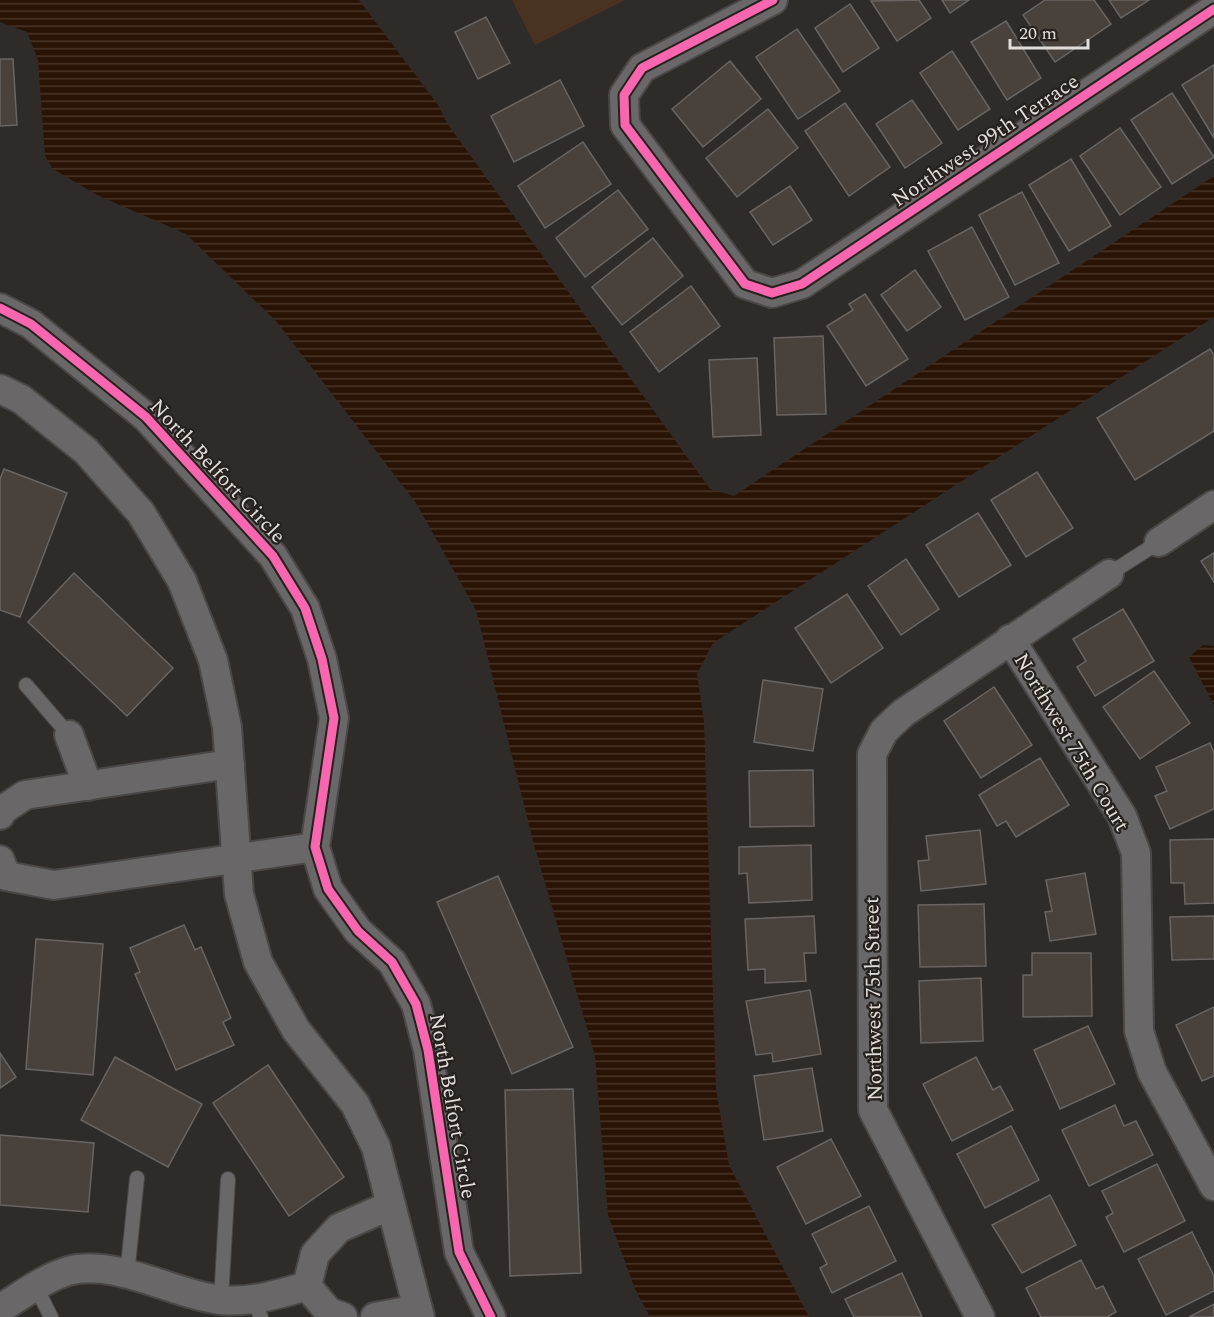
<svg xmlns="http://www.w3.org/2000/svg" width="1214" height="1317" font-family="Spectral,serif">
  <defs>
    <pattern id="water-rules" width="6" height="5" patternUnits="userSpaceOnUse" patternTransform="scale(1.5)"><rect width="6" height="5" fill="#291304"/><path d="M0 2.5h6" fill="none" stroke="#483528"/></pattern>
  </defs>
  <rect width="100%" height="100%" fill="#2e2b29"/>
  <polygon fill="#493320" points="512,0 625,0 535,45"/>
  <g fill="url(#water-rules)">
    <polygon points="0,0 359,0 438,105 447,123 710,489 734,496 1214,176 1214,317 713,643 697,674 704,722 716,1089 729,1165 809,1317 650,1317 634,1287 608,1215 595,1056 533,841 476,610 416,503 276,321 186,234 97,195 53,169 45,156 38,60 27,32 0,22"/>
    <polygon points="1203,645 1214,646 1214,705 1189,657"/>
  </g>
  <g fill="#48413c" stroke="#686563" stroke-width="1.5">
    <polygon points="919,0 931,18 897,41 871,1"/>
    <polygon points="942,0 969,0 950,13"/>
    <polygon points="1045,0 1094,0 1111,24 1055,62 1023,15"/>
    <polygon points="1109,0 1149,0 1121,18"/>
    <polygon points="850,4 879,48 843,72 815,28"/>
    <polygon points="486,17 510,63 478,79 455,32"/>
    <polygon points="1006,21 1041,78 1007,100 971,42"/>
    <polygon points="797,29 840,91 798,119 756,57"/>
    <polygon points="952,51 990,109 958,130 920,73"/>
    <polygon points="0,59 13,59 17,125 0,126"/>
    <polygon points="730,61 761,99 703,147 672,109"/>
    <polygon points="1214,65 1214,138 1182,85"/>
    <polygon points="560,80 584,126 514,162 491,116"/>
    <polygon points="1172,93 1214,157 1172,184 1131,120"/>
    <polygon points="912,100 942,143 905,168 876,124"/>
    <polygon points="845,103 890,167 849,196 805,131"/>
    <polygon points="768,109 798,148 737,197 706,158"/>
    <polygon points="1120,128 1161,187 1120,215 1080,156"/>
    <polygon points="583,142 611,184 545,228 518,186"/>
    <polygon points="1071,159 1111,226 1069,251 1029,185"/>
    <polygon points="790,186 812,220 773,245 750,212"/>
    <polygon points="618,190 648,229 585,277 556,238"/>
    <polygon points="1022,192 1059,263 1015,285 979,215"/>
    <polygon points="972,227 1009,297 965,320 928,251"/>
    <polygon points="653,238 683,276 622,325 592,287"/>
    <polygon points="915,270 941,307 907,331 881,295"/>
    <polygon points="691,286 720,326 659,372 630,332"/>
    <polygon points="865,294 908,359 866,386 827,326 853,310 849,304"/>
    <polygon points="823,336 826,414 777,415 774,338"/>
    <polygon points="1210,349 1214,355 1214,431 1135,480 1097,418"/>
    <polygon points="757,358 761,435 713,437 709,360"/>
    <polygon points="4,469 67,493 20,617 0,610 0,479"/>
    <polygon points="1037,472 1073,528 1026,557 991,500"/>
    <polygon points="978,513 1011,565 959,597 926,545"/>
    <polygon points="1214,553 1214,582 1201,561"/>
    <polygon points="906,559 939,609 901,635 868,586"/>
    <polygon points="74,573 173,668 127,716 28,622"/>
    <polygon points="847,594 883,648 831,683 795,628"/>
    <polygon points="1123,609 1154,661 1095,696 1077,667 1086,661 1073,639"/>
    <polygon points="1154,671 1190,723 1140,759 1103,707"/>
    <polygon points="763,680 823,689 813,751 754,742"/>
    <polygon points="994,687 1032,745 981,778 944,721"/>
    <polygon points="1210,743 1214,753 1214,809 1170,829 1155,796 1167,791 1156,767"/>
    <polygon points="1040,758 1069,805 1016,837 1006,821 997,826 979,795"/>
    <polygon points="813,770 814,826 750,827 749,771"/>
    <polygon points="980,830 986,884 921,891 918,861 929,860 926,836"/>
    <polygon points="1214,839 1214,903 1185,904 1184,883 1171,883 1170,840"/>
    <polygon points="811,845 812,900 749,903 747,873 739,874 739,847"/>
    <polygon points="1085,873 1096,934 1050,941 1045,912 1052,911 1046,880"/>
    <polygon points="498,876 573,1047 512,1074 437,902"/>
    <polygon points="984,904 986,966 920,967 918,905"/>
    <polygon points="814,916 816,953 804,953 806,981 765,983 765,969 748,970 745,919"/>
    <polygon points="1214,916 1214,959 1172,960 1170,917"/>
    <polygon points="184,925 195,950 201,947 231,1018 223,1022 234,1045 176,1070 135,974 140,972 130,948"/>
    <polygon points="36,939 103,944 93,1075 26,1069"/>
    <polygon points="1032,953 1091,953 1092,1016 1023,1017 1023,975 1032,975"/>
    <polygon points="981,978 983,1041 921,1043 919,981"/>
    <polygon points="810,990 821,1054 773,1062 772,1053 756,1055 746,1001"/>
    <polygon points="1214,1007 1214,1076 1202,1081 1176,1025"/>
    <polygon points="1088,1026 1115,1084 1060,1109 1034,1050"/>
    <polygon points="0,1053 16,1077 0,1088"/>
    <polygon points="115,1057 202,1104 168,1167 81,1120"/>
    <polygon points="976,1057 993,1090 1000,1086 1013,1110 952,1141 923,1084"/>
    <polygon points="268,1065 344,1177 289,1216 213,1103"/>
    <polygon points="812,1068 823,1131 764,1140 754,1076"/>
    <polygon points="573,1089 581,1273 510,1276 505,1090"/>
    <polygon points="1115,1105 1124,1126 1136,1121 1153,1155 1089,1186 1062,1130"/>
    <polygon points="1011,1126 1039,1180 985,1208 957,1154"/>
    <polygon points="0,1135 94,1143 88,1212 0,1205"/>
    <polygon points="831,1139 861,1196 806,1224 777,1167"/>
    <polygon points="1157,1164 1185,1221 1124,1252 1106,1217 1113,1213 1102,1191"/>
    <polygon points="1050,1195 1076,1245 1022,1273 992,1225"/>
    <polygon points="869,1206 896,1261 832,1293 820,1268 827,1264 812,1234"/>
    <polygon points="1192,1232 1214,1276 1214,1291 1166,1315 1138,1259"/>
    <polygon points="1081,1260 1096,1289 1103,1286 1116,1312 1107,1317 1041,1317 1026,1288"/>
    <polygon points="902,1273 922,1317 854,1317 845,1299"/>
    <polygon points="1214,1304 1214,1317 1189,1317"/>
  </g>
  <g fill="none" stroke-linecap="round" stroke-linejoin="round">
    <g stroke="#4a4746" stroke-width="16">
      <g id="service">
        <polyline points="1109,574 1159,542"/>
        <polyline points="26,685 69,735"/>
        <polyline points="127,1275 137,1178"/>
        <polyline points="35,1285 51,1317"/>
        <polyline points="252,1297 261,1317"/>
        <polyline points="221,1300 228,1179"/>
      </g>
    </g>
    <g stroke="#4a4746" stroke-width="32">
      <g id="minor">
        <polyline points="773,0 642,68 624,95 625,125 745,284 772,293 802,284 1214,9"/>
        <polyline points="0,308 31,324 146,417 273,556 305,608 322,659 334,718 315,847 328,889 358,931 392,962 416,1004 428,1050 459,1252 491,1317"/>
        <polyline points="0,389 21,399 86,451 141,513 182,581 213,660 227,727 239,894 258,962 296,1030 355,1104 376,1147 420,1317"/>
        <polyline points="1159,542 1214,505"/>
        <polyline points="1010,639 1122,816 1136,853 1139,1031 1152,1072 1214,1186"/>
        <polyline points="69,735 88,786"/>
        <polyline points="0,815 1,811 25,795 230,764"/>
        <polyline points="0,860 6,876 54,885 315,847"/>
        <polyline points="307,1286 315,1254 339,1228 391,1205"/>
        <polyline points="307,1286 329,1312 343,1317"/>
        <path d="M0 1309C22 1295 43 1279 68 1271 115 1258 175 1295 221 1300 249 1303 280 1294 307 1286"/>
        <polyline points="375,1317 418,1309"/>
        <polyline points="980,1317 873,1110 872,754 884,731 903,713 1109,574"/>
      </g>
    </g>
    <use href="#service" stroke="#696767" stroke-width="14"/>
    <use href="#minor" stroke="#696767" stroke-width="28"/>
    <g stroke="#27211d" stroke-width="13">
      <g id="cycleway">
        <polyline points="773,0 642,68 624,95 625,125 745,284 772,293 802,284 1214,9"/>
        <polyline points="0,308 31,324 146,417 273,556 305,608 322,659 334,718 315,847 328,889 358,931 392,962 416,1004 428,1050 459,1252 491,1317"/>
      </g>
    </g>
    <use href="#cycleway" stroke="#f766af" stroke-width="9"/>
  </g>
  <g text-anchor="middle" stroke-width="4.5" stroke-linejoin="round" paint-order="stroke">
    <g font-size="21" fill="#e1ddda" stroke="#27211d">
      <text transform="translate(985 140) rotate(-34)" y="7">Northwest 99th Terrace</text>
      <text transform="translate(218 471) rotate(47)" y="7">North Belfort Circle</text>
      <text transform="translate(1072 742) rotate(59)" y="7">Northwest 75th Court</text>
      <text transform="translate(873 999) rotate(-91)" y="7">Northwest 75th Street</text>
      <text transform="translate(453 1106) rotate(80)" y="7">North Belfort Circle</text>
    </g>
  </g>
  <path d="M1010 39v9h78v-9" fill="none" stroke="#e1ddda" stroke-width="3"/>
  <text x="1019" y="39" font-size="18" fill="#e1ddda" stroke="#27211d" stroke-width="4.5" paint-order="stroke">20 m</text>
</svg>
